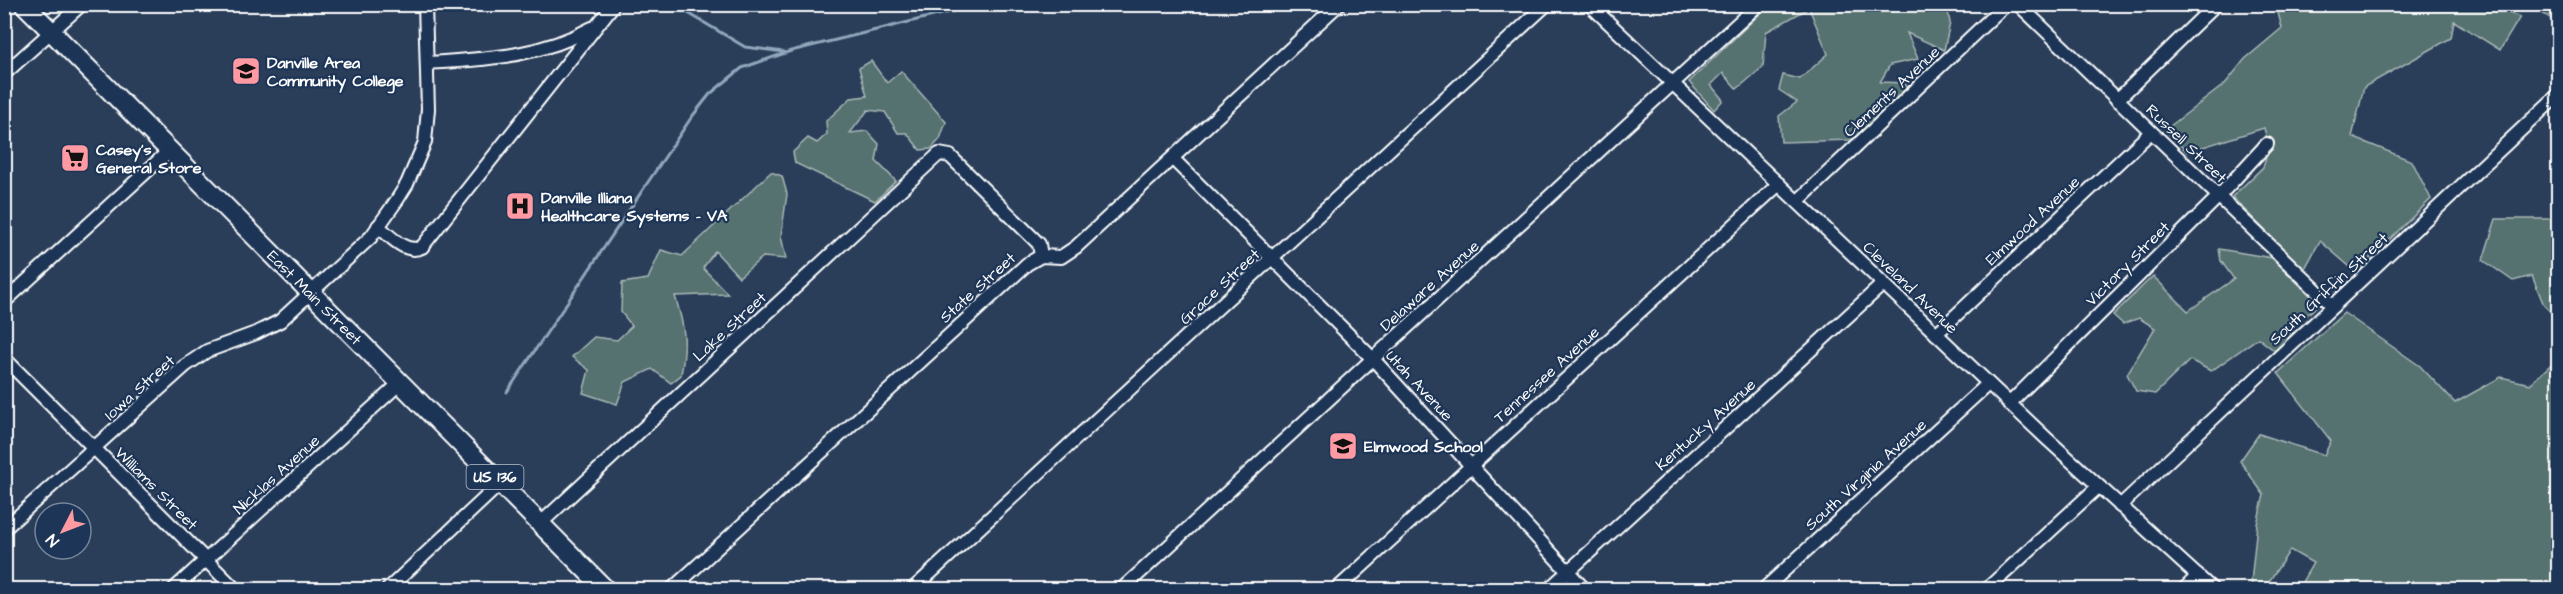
<svg xmlns="http://www.w3.org/2000/svg" width="2563" height="594" font-family="'Architects Daughter',sans-serif">
  <rect width="100%" height="100%" fill="#2a3e5a"/>
  <filter id="ink" filterUnits="userSpaceOnUse"><feTurbulence type="fractalNoise" baseFrequency=".0167" numOctaves="2"/><feDisplacementMap in="SourceGraphic" scale="12" xChannelSelector="R" yChannelSelector="G"/><feConvolveMatrix kernelMatrix="1 2 1 2 8 2 1 2 1" color-interpolation-filters="sRGB"/></filter>
  <g filter="url(#ink)">
    <g fill="#54716f" stroke="#aab8b7" stroke-width="1.5">
      <polygon points="1769,5 1947,5 1950,23 1944,50 1907,33 1918,59 1890,65 1880,82 1905,83 1908,90 1852,140 1781,142 1779,116 1797,102 1779,90 1783,75 1800,79 1828,54 1809,8 1766,32 1763,67 1737,89 1723,73 1711,85 1723,100 1714,110 1689,82"/>
      <polygon points="2276,5 2486,5 2520,17 2500,50 2454,21 2451,38 2364,87 2352,137 2412,161 2431,199 2356,272 2320,241 2304,270 2232,197 2263,167 2269,147 2264,128 2187,152 2165,130 2225,84 2245,59 2282,28"/>
      <polygon points="2529,5 2558,5 2558,23 2531,6"/>
      <polygon points="871,61 887,83 901,71 946,122 940,139 931,149 920,150 907,133 898,133 885,112 868,110 850,133 867,131 879,144 876,161 896,181 875,201 795,163 793,152 808,138 817,143 827,134 826,121 851,98 867,96 859,68"/>
      <path d="M771 172 782 176 787 194 781 236 786 259 763 257 739 277 715 251 703 268 728 294 675 296C685 328 687 342 681 375L671 383 652 369 625 382 617 404 583 393 589 370 572 357 594 337 617 340 632 326 621 312 622 283 648 279 661 250 682 256Z"/>
      <polygon points="2496,219 2558,219 2558,320 2544,305 2532,276 2513,281 2483,260"/>
      <polygon points="2219,249 2272,258 2319,304 2306,316 2292,314 2293,334 2275,351 2258,338 2211,371 2190,360 2155,394 2136,391 2127,374 2155,328 2139,318 2123,324 2113,315 2153,276 2188,311 2234,279 2221,261"/>
      <polygon points="2344,313 2420,366 2455,403 2501,377 2530,384 2558,358 2558,589 2298,589 2313,563 2290,550 2264,589 2258,589 2251,583 2257,524 2264,495 2240,461 2259,434 2324,455 2331,441 2278,373"/>
    </g>
    <g fill="none" stroke-linecap="round" stroke-linejoin="round">
      <g stroke="#90a7bb" stroke-width="3">
        <polyline points="683,10 745,47 784,52"/>
        <polyline points="507,392 691,118 710,94 742,68 791,51 982,4"/>
      </g>
      <g stroke="#fff" stroke-width="16">
        <g id="street">
          <polyline points="1589,4 2046,438 2213,590"/>
          <polyline points="2018,4 2333,306"/>
          <path d="M428 63C487 59 539 57 592 28"/>
          <polyline points="4,74 82,4"/>
          <polyline points="2117,100 2216,4"/>
          <polyline points="1173,159 1373,359 1585,590"/>
          <polyline points="1798,201 2006,4"/>
          <path d="M378 226C390 236 406 255 422 247L614 4"/>
          <polyline points="4,302 169,151"/>
          <polyline points="1936,334 2151,132"/>
          <polyline points="4,358 236,590"/>
          <polyline points="2009,404 2219,196 2267,144"/>
          <polyline points="2120,506 2558,95"/>
          <polyline points="541,523 939,154 950,156 1039,244 1041,256"/>
          <polyline points="4,529 185,366 207,351 256,333 280,321 371,237 397,200 407,184 425,142 428,109 425,4"/>
          <polyline points="173,590 400,383"/>
          <polyline points="387,590 501,483"/>
          <polyline points="671,590 1027,264 1041,256 1061,257 1076,247 1339,4"/>
          <polyline points="912,590 1547,4"/>
          <polyline points="1121,590 1759,4"/>
          <polyline points="1336,590 1779,184"/>
          <polyline points="1548,590 1883,284"/>
          <polyline points="1763,590 1988,384"/>
          <polyline points="1986,590 2098,487"/>
          <polyline points="2183,590 2198,576"/>
        </g>
      </g>
      <g stroke="#fff" stroke-width="22">
        <polyline id="primary" points="24,4 606,590"/>
      </g>
      <use href="#street" stroke="#1d3557" stroke-width="12"/>
      <use href="#primary" stroke="#1d3557" stroke-width="18"/>
    </g>
  </g>
  <defs>
    <g id="university-square" transform="scale(1.5)"><rect x="-9" y="-9" width="18" height="18" rx="4" fill="#ff9aa2" stroke="#1d3557"/><path d="M0-5L7-2L0 1L-7-2ZM-4 1L0 2.5L4 1V4Q0 6-4 4Z" fill="#111"/></g>
    <g id="supermarket-square" transform="scale(1.5)"><rect x="-9" y="-9" width="18" height="18" rx="4" fill="#ff9aa2" stroke="#1d3557"/><path d="M-6-5.5h2.5l.6 2H6L4.5 2H-2.5L-4.4-4H-6ZM-1.5 3.2a1.3 1.3 0 1 0 .1 0ZM3 3.2a1.3 1.3 0 1 0 .1 0Z" fill="#111"/></g>
    <g id="hospital-square" transform="scale(1.5)"><rect x="-9" y="-9" width="18" height="18" rx="4" fill="#ff9aa2" stroke="#1d3557"/><path d="M-5-5h3v3.5h4V-5h3V5h-3V1.5h-4V5h-3Z" fill="#111"/></g>
    <g id="school-square" transform="scale(1.5)"><rect x="-9" y="-9" width="18" height="18" rx="4" fill="#ff9aa2" stroke="#1d3557"/><path d="M0-5L7-2L0 1L-7-2ZM-4 1L0 2.5L4 1V4Q0 6-4 4Z" fill="#111"/></g>
  </defs>
  <g fill-rule="evenodd">
    <use href="#university-square" x="246" y="71"/>
    <use href="#supermarket-square" x="75" y="158"/>
    <use href="#hospital-square" x="520" y="206"/>
    <use href="#school-square" x="1343" y="446"/>
  </g>
  <g text-anchor="middle" stroke-width="4.5" stroke-linejoin="round" paint-order="stroke">
    <rect fill="#1d3557" stroke="#bbc2cd" stroke-width="1.5" x="466.5" y="465" width="57" height="24" rx="4.5"/>
    <g font-size="15" font-weight="bold" fill="#fff">
      <text x="495" y="482">US 136</text>
    </g>
    <g font-size="16" font-weight="bold" fill="#fff" stroke="#1d3557" text-anchor="start">
      <text x="267" y="68">Danville Area<tspan x="267" dy="18">Community College</tspan></text>
      <text x="96" y="155">Casey's<tspan x="96" dy="18">General Store</tspan></text>
      <text x="541" y="203">Danville Illiana<tspan x="541" dy="18">Healthcare Systems - VA</tspan></text>
      <text x="1364" y="452">Elmwood School</text>
    </g>
    <g font-size="16" fill="#fff" stroke="#1d3557">
      <text transform="translate(1891 91) rotate(-43)" y="6">Clements Avenue</text>
      <text transform="translate(2187 143) rotate(44)" y="6">Russell Street</text>
      <text transform="translate(2032 220) rotate(-43)" y="6">Elmwood Avenue</text>
      <text transform="translate(2127 263) rotate(-45)" y="6">Victory Street</text>
      <text transform="translate(1429 285) rotate(-42)" y="6">Delaware Avenue</text>
      <text transform="translate(1219 286) rotate(-43)" y="6">Grace Street</text>
      <text transform="translate(977 287) rotate(-42)" y="6">State Street</text>
      <text transform="translate(1911 287) rotate(44)" y="6">Cleveland Avenue</text>
      <text transform="translate(2328 288) rotate(-43)" y="6">South Griffin Street</text>
      <text transform="translate(315 297) rotate(45)" y="6">East Main Street</text>
      <text transform="translate(729 326) rotate(-43)" y="6">Lake Street</text>
      <text transform="translate(1546 374) rotate(-42)" y="6">Tennessee Avenue</text>
      <text transform="translate(1420 385) rotate(47)" y="6">Utah Avenue</text>
      <text transform="translate(139 387) rotate(-42)" y="6">Iowa Street</text>
      <text transform="translate(1705 424) rotate(-42)" y="6">Kentucky Avenue</text>
      <text transform="translate(276 474) rotate(-42)" y="6">Nicklas Avenue</text>
      <text transform="translate(1865 474) rotate(-42)" y="6">South Virginia Avenue</text>
      <text transform="translate(157 488) rotate(45)" y="6">Williams Street</text>
    </g>
  </g>
  <rect width="2563" height="594" fill="none" stroke="#1d3557" stroke-width="24"/>
  <rect x="12" y="12" width="2539" height="570" fill="none" stroke="#fff" stroke-width="2" filter="url(#ink)"/>
  <g transform="translate(63 531) rotate(228)"><circle r="28" fill="#1d3557" stroke="#77869a" stroke-width="1.5"/>
  <path d="M0-4.5L10 22L0 15L-10 22Z" fill="#ff9aa2"/>
  <text y="-9" font-size="16" font-weight="bold" text-anchor="middle" fill="#ffffff">N</text>
  </g>
</svg>
